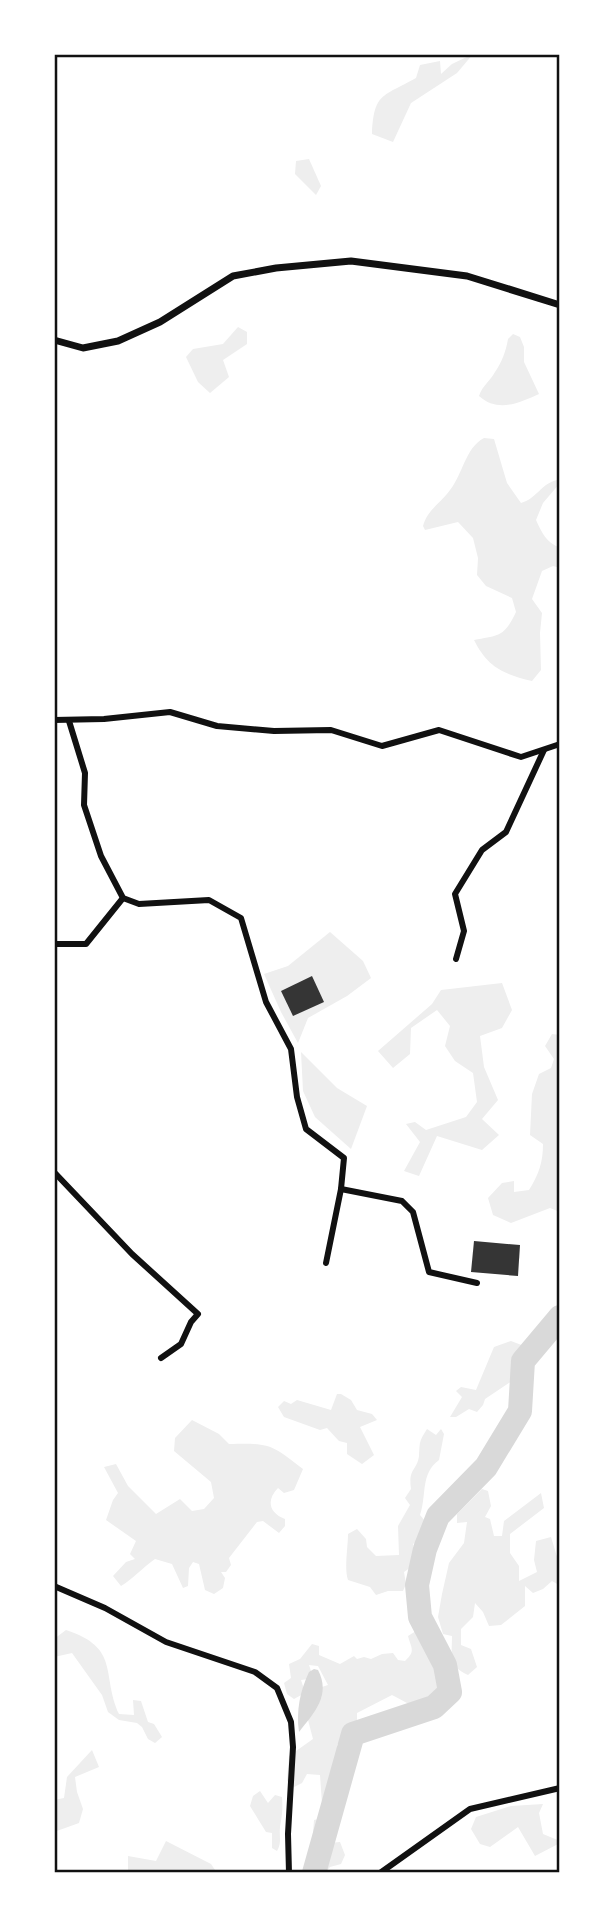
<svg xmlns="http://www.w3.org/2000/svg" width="614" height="1927" font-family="Cabin,sans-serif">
  <rect width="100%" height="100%" fill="#fff"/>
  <g fill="#eee">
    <path d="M473 54 457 73 411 103 393 142 372 134C374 93 382 97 416 78L420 65 440 61 441 74 452 64Z"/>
    <polygon points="309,159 321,186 316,195 295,174 296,161"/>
    <polygon points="238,327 247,332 247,344 223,360 229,377 210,393 198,382 186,357 193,349 223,344"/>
    <path d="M513 334 520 337 524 347V362L539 394C519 403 498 413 479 396 482 386 490 381 495 372 502 362 506 351 508 339Z"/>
    <path d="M484 438 494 439 507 483 521 503C536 499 542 483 557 480L560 483 543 503 536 520C542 533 546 542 560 548V568L553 566 542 571 532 599 542 613 540 633 541 670 532 681C504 674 488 668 474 640 500 635 504 637 516 612L512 598 486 586 477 575 478 558 473 538 458 522 425 530 423 526C428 509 440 504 450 490 463 474 465 448 484 438Z"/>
    <polygon points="330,932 363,961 371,978 347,996 308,1018 298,1043 281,1012 264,974 288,966"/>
    <polygon points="502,983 512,1010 502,1028 480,1036 484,1067 498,1100 482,1119 499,1135 482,1150 437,1136 419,1176 404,1171 420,1142 406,1124 415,1122 426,1130 466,1117 477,1102 473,1073 455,1061 445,1046 450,1026 437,1010 411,1028 410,1054 393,1068 378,1051 432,1004 441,990"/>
    <path d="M552 1034 560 1035V1212L550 1208 511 1223 493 1215 488 1198 502 1183 514 1181V1192L529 1190C539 1174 543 1162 543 1144L530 1135 532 1094 539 1074 551 1068 554 1059 545 1046Z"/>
    <polygon points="301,1052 337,1088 367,1106 351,1149 315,1117 303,1091"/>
    <polygon points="511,1341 524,1346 512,1381 485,1399 483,1405 477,1412 469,1409 456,1417 450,1417 462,1397 456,1391 461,1387 476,1390 494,1347"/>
    <polygon points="337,1394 341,1394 351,1400 357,1410 372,1414 377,1420 360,1427 374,1455 362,1464 347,1454 347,1443 339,1441 327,1428 320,1430 284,1417 278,1407 284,1401 291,1404 297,1400 331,1410"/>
    <path d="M192 1420 219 1434 229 1444C270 1443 271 1444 303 1469L294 1490 284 1493 278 1488C266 1500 269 1513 285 1519V1526L279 1533 263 1521 257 1522 229 1558 231 1565 226 1572H221L225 1578 223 1588 214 1594 205 1590 199 1564 193 1562 189 1568 188 1586 183 1588 172 1564 155 1559C142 1568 133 1579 121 1586L113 1576 126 1562 135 1559 130 1554 136 1541 106 1520 113 1500 118 1493 104 1467 116 1464 128 1486 156 1514 180 1499 192 1511 204 1509 214 1498 211 1482 174 1451 175 1438Z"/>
    <path d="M427 1429 436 1435 441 1429 444 1434 439 1460C420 1474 427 1495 420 1515L425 1521 424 1535 413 1544 414 1565 404 1572 406 1584 403 1591H388L376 1595 370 1587 348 1580C344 1569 348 1547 348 1534L357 1529 366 1539 367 1547 376 1556 399 1555 398 1526 410 1505 405 1498 411 1489C408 1468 417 1471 419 1456 420 1441 419 1442 427 1429Z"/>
    <path d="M482 1489 488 1491 491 1506 485 1517 490 1519 494 1536H502L504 1521 541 1493 544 1508 510 1534V1553L519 1566V1581L537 1572 534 1560 536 1541 551 1537 558 1560 559 1585 552 1581 543 1589 533 1593 525 1586V1606L501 1625 489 1626 483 1612 475 1603 473 1617 461 1629V1645L471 1649 477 1667 468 1675C448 1666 452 1655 452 1636L443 1634 438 1617 442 1594 449 1563 464 1543 467 1522 457 1523V1514Z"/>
    <path d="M66 1630C121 1648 101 1675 119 1714L134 1715 133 1700 141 1701 148 1722 154 1724 162 1737 155 1743 148 1739 142 1727 137 1723 119 1720 108 1712 102 1695 72 1653 54 1657V1639Z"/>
    <path d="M416 1631C432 1638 442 1675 443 1691 418 1712 420 1710 392 1695L357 1713V1722L352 1724 337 1745V1766L332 1792 336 1813 325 1830 329 1843 340 1842 345 1855 341 1864 330 1867 325 1873H309L316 1838 313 1833 314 1820 323 1818 320 1775 307 1774 302 1783 294 1787 287 1781 289 1756 313 1739 308 1720 313 1690 328 1685 318 1666 309 1665 312 1674 308 1679 301 1680 303 1686V1694L294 1699 287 1694 284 1683 291 1678 289 1664 300 1659 312 1644 319 1646V1655L340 1664 354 1656 357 1659 364 1657 371 1659 382 1654 393 1653 398 1660 405 1661C416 1651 411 1648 408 1636Z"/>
    <polygon points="92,1750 99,1767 75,1777 77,1792 83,1809 79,1823 54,1832 54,1800 64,1798 67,1777"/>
    <path d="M260 1791 268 1803 275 1795 282 1797C283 1810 282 1815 280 1827 279 1837 282 1842 277 1851L272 1848V1833L266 1832 250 1806 253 1796Z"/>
    <polygon points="543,1804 539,1813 543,1834 560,1841 560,1843 535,1856 518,1827 490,1847 480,1844 471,1829 476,1817 511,1806"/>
    <polygon points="166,1841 211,1864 217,1873 97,1873 128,1870 128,1856 156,1861"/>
  </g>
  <path fill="#d9d9d9" d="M314 1669 318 1670C331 1695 315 1712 299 1732 296 1711 300 1691 309 1672Z"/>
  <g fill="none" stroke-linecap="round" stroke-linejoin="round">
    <polyline stroke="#d9d9d9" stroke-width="24" points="314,1873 353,1734 434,1707 450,1692 445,1665 420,1617 417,1585 425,1549 438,1516 486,1467 520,1411 523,1361 560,1317"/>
  </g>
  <g fill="#353535">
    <polygon points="312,976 324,1002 293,1016 281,991"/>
    <polygon points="474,1241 520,1245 518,1276 471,1272"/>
  </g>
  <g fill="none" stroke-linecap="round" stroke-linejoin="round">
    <g stroke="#111" stroke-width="6">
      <polyline points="54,720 104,719 170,712 217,726 274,731 331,730 382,746 439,730 521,757 560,744"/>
      <polyline points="69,721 85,773 84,805 101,856 123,898 139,904 209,900 241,918 266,1002 291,1049 297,1097 306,1129 344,1158 341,1189 326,1263"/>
      <polyline points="54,944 86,944 123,898"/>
      <polyline points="456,959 464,931 455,894 482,850 506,832 544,750"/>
      <polyline points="54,1172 132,1254 198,1314 191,1322 181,1344 161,1358"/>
      <polyline points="341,1189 402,1201 413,1212 429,1272 477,1283"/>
      <polyline points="54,1586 105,1608 166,1642 255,1672 277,1688 291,1722 293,1747 288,1834 289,1873"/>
      <polyline points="380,1873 470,1809 560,1788"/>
    </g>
    <polyline stroke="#111" stroke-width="7" points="54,340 83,348 118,341 160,322 233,276 276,268 351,261 467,276 560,305"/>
  </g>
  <rect width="614" height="1927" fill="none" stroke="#ffffff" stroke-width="112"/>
  <rect x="56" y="56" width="502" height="1815" fill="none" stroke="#111" stroke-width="2.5"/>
</svg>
